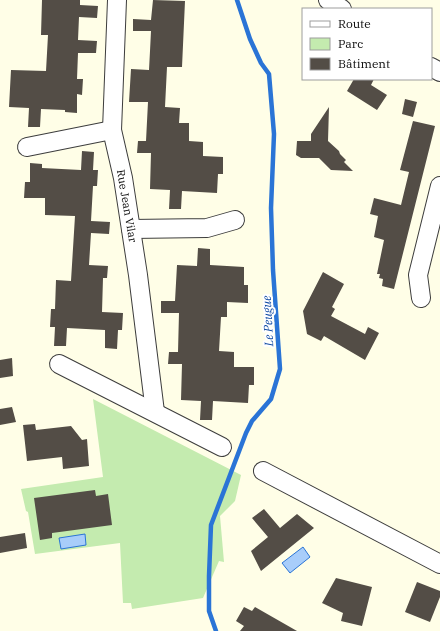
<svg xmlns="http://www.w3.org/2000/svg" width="440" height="631" font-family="'IBM Plex Serif',serif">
  <rect width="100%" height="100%" fill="#fffee7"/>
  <polygon fill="#c4ebaf" points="93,399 241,475 235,501 220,516 224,562 219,561 203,598 132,609 131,603 123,603 120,543 35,554 28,512 26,511 21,489 103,477"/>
  <g fill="#a8cdfa" stroke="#2a74d6">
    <polygon points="85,534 86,545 61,549 59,538"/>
    <polygon points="303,547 310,557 290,573 282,563"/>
  </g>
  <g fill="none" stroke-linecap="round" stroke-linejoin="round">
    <polyline stroke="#2a74d6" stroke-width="4.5" points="216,631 209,611 209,576 211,525 246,433 252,421 271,399 280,369 273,270 271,208 274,134 269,74 261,63 250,39 237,0"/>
  </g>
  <g fill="#534d46">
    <polygon points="42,0 80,0 80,5 98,6 97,18 79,17 78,40 97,41 96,53 78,53 77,79 83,79 82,95 77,94 77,113 65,112 65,110 41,109 40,127 28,127 29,108 9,107 11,70 46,71 48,35 41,35"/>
    <polygon points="153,0 185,1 182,67 167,67 165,107 180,108 179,123 189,123 189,141 203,142 203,156 223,157 223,174 218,174 217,193 182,191 181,209 169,209 170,190 150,189 151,153 137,153 138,141 146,141 148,102 129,102 131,69 149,70 150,51 151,31 133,31 133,19 151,20"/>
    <polygon points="354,79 374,79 371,85 387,95 377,110 347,91"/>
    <polygon points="405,99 417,102 413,117 402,114"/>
    <polygon points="329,107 328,141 339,151 340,154 346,160 344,162 353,171 331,170 319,158 301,158 296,155 297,141 311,141 311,134"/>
    <polygon points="413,121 435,126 394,289 382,286 383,279 379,278 380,274 377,274 384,240 374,237 378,216 370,214 374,198 401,205 409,172 400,170"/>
    <polygon points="82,151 94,152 93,170 98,170 97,186 93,186 91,221 110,222 109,234 91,233 89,265 108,266 107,278 103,278 102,312 123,313 122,330 118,330 117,349 105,348 105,330 67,328 66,346 54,346 55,327 50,327 51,309 55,309 56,280 71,281 75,216 45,215 45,198 24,198 25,182 30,182 30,163 42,164 42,168 81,170"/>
    <polygon points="198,248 210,249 210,265 244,267 244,285 248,285 248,303 227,302 227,317 221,317 219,351 234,352 234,367 254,367 254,385 249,385 248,403 213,401 212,420 200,420 201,401 181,400 182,364 168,364 169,352 178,352 179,313 161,313 161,301 175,301 177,265 197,266"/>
    <polygon points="323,272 344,284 332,307 335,309 331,316 365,334 368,327 379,333 365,360 324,336 321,341 307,334 303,311"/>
    <polygon points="12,358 13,376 0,378 0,360"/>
    <polygon points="12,407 16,422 0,425 0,409"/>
    <polygon points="35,424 36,430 71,426 82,440 87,439 89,466 63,469 62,457 27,461 23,425"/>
    <polygon points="95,490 96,496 108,494 112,525 52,533 52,538 40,540 34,498"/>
    <polygon points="264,509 280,528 297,514 314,528 261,571 251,551 268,537 252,518"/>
    <polygon points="25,533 27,548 0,553 0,537"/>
    <polygon points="336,578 372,587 362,626 341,621 343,613 322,603"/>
    <polygon points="417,582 440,591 440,597 430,622 405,612"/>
    <polygon points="244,607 252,611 255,607 297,631 240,631 244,626 236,621"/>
  </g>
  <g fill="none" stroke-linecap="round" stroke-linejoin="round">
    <g stroke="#3d3d3d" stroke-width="20">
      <g id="minor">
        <polyline points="117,0 112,130 123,178 138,275 155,412"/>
        <polyline points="328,0 342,9"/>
        <polyline points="431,67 440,72"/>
        <polyline points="27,147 112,130"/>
        <polyline points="131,229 207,228 235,220"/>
        <polyline points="421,298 418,275 440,186"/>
        <polyline points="59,364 222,447"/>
        <polyline points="263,471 440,564"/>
      </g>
    </g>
    <use href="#minor" stroke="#fff" stroke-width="18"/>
  </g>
  <g text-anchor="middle" stroke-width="4" stroke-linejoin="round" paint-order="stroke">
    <g font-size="11" fill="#0a0a0a" stroke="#fff">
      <text transform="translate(127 206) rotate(80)" y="4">Rue Jean Vilar</text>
    </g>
    <g font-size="12" font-style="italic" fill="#0d48a2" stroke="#fff">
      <text transform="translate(268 321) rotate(-93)" y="4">Le Peugue</text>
    </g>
  </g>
  <rect x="302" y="8" width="130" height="72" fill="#ffffff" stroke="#9d9d9d"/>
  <rect x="310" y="21" width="20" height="6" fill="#ffffff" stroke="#9d9d9d"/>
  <text x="338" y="28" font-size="12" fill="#0a0a0a">Route</text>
  <rect x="310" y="38" width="20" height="12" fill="#c4ebaf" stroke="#9d9d9d"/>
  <text x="338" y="48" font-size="12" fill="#0a0a0a">Parc</text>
  <rect x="310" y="58" width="20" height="12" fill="#534d46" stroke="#9d9d9d"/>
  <text x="338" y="68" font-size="12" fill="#0a0a0a">Bâtiment</text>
</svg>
